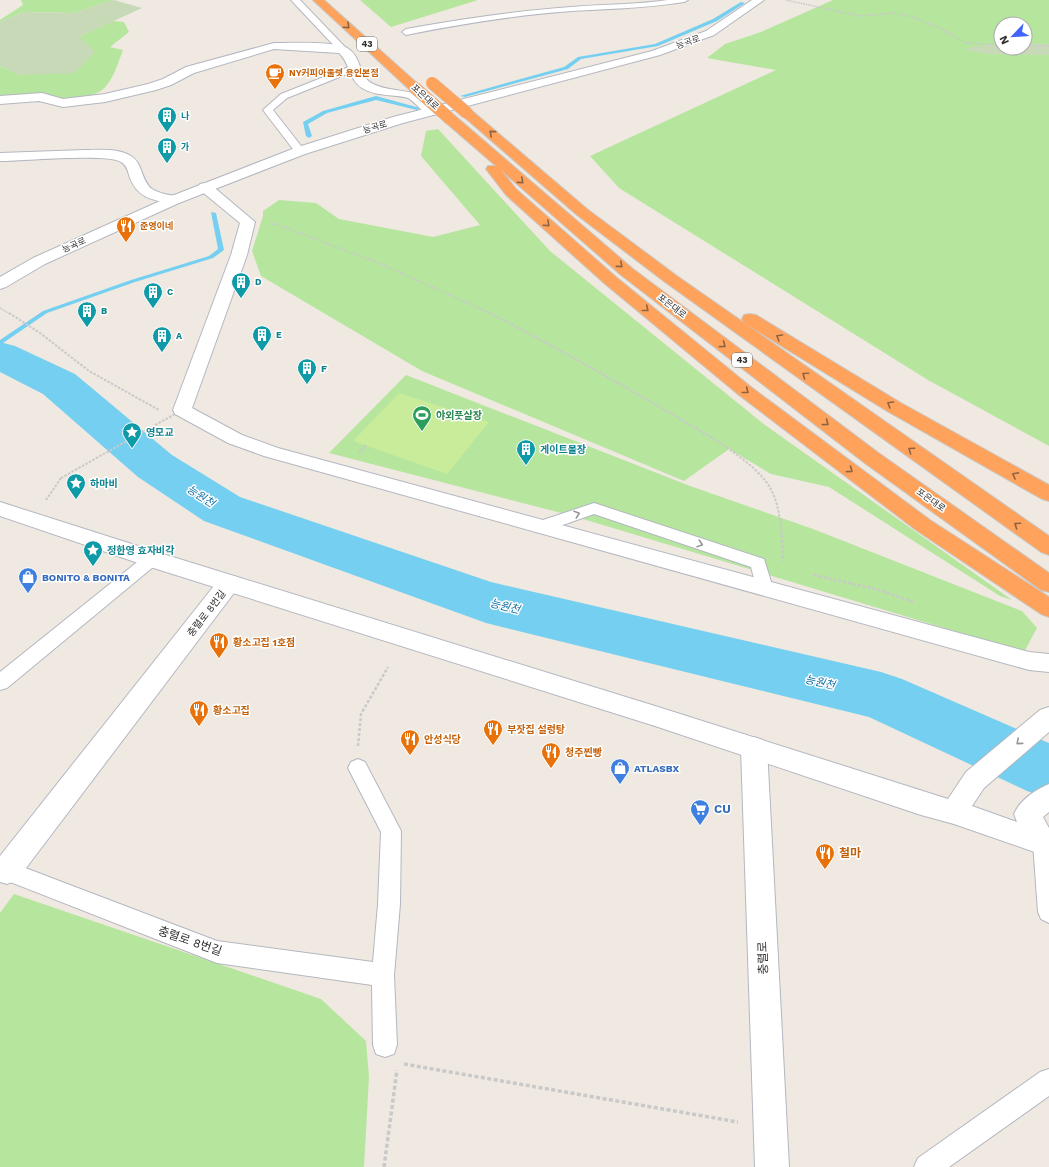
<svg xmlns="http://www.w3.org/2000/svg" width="1049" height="1167" font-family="'Work Sans','Noto Sans KR',sans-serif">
  <rect width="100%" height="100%" fill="#efe9e1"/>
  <g fill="#b6e59e" fill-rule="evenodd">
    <polygon points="21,0 114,0 74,13 24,12 0,22 0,20 23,5"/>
    <polygon points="360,0 478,0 391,27"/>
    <path d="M833 0H1049V446L928 380 619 188 590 156 776 70 707 58 725 44 761 32ZM1001 24H1025V48H1001Z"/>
    <path d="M113 21 124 22 129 32 110 47 123 50C118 63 112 85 99 92 79 103 23 98 0 98V66L20 75 79 37Z"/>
    <polygon points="438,129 550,251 765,425 1012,600 1000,596 829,487 771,474 729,449 684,481 422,371 261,276 252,251 263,216 263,211 279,200 316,203 339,219 433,237 480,225 421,156 426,131"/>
    <polygon points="406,375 690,486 813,529 1022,611 1037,628 1024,652 573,516 329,453"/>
    <polygon points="14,894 321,999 366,1041 369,1077 364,1167 0,1167 0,913"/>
  </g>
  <g fill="#c8d9b8">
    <polygon points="114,0 142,8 79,37 95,51 75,73 20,75 0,66 0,22 24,12 74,13"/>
    <polygon points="1025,43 1049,44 1049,55 986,54 966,50 971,47 1001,44 1001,48 1025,48"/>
  </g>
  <polygon fill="#c9ec9a" points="399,393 489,422 447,474 353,441"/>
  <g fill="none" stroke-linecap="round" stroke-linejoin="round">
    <g fill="#75cff0" fill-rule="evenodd">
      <polygon points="741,2 745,3 717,21 658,46 581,59 568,69 465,97 460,96 564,67 578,57 655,44 713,19"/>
      <polygon points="376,96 420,108 417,110 376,100 327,113 308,124 312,136 309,138 306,136 303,122 323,111"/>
      <polygon points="211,212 216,213 224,250 213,258 135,282 47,313 0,345 0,340 43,311 131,280 209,256 218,249"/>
    </g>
    <polygon fill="#75cff0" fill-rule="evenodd" points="0,342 15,346 75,374 172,455 240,497 491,582 881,672 902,679 1049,743 1049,799 1027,791 869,717 486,623 204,521 138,477 43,394 0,372"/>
    <g stroke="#b4b7c1" stroke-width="2">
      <g id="lane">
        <polygon points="291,0 300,0 346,48 346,52 340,52"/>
        <path d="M668 0H688L684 2C647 8 609 9 572 11 516 15 461 24 406 35L402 32 406 29C461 19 516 11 571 7 604 4 636 5 668 0Z"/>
        <polygon points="354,65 357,66 357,70 287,98 273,110 305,151 300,154 296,153 263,110 281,94"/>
        <polygon points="594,503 764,559 773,588 770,593 764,594 758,593 751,567 594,514 540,533 534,531 532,527 534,523"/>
        <polygon points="152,553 158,555 160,559 158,563 7,688 0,690 0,672 146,555"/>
        <polygon points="358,759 365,762 401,831 400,904 394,975 397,1045 394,1054 385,1057 376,1054 373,1045 372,985 217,963 0,878 0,864 7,861 217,941 373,962 378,904 381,832 348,768 351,762"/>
        <polygon points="1043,833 1049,836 1049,923 1041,919 1038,912 1033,843 1036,836"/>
        <polygon points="1049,1069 1049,1096 949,1167 914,1167 918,1158 1040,1072"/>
      </g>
    </g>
    <g stroke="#b4b7c1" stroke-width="2">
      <g id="street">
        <path d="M274 43C289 43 336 41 347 48 362 56 358 77 373 84 399 96 417 83 437 112L435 115H427C421 110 414 101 408 98 395 94 376 97 362 88 349 80 350 63 339 53L274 49 194 73 171 85 156 90 105 102 63 107 39 101 0 104V96L42 93 63 99 105 94 148 84 163 79 186 67Z"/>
        <path d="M85 150C99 150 118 148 131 156 143 163 141 181 152 189 160 194 171 195 179 197L181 200 179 203 174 204C154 200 138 199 130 178 128 172 127 165 121 162 109 153 20 161 0 161V153Z"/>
        <polygon points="205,183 210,184 255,222 247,255 192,408 242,435 278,448 1029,652 1049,654 1049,672 1029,670 264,456 228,443 175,414 173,410 231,255 240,223 200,190 198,187 200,184"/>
        <polygon points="229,575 237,577 240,583 237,589 17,880 7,884 0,882 0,856 221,577"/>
        <polygon points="754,737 763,740 767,748 789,1167 755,1167 741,748 745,740"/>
      </g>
    </g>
    <g stroke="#b4b7c1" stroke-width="2">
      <g id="secondary">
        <polygon points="752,0 764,0 714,35 660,55 403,123 305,154 179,203 45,264 6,287 0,289 0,277 33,258 169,197 295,148 393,117 652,51 706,31"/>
        <path d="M0 502 160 553 655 706 948 799 966 772 1040 710 1049 707V732L984 788 972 806 1017 822 1014 814C1020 800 1035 790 1049 784V812L1043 817 1049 828V857L954 824 921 815 655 726 144 565 0 516Z"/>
      </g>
    </g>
    <g stroke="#c9c9c9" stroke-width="2">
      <g id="highway">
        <polygon points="313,0 324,0 419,85 421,88 419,91 411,91"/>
        <polygon points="467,109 471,110 587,209 677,276 1049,536 1049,555 1041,552 665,282 577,215 463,116 461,113 463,110"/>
        <polygon points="449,114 454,115 633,269 880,454 1049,573 1049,592 1041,590 866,464 621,275 501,170 516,189 616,277 751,387 930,520 1049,597 1049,617 1041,614 916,530 739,395 604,283 506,195 486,169 488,166 496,166 444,121 443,118 444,115"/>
        <polygon points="750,314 756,315 901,403 1049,485 1049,501 1042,499 887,411 744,323 742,319 744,315"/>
      </g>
    </g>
    <g stroke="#c9c9c9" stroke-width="1.5" stroke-dasharray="1.5 1" stroke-linecap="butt">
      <polyline points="786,0 860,16 895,13 912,17 940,28 966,43 1001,45"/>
      <polyline points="1025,46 1049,46"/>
      <polyline points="269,224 276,224 381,264 492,314"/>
      <polyline points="0,308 10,314"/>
    </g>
    <g stroke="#c9c9c9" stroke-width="2" stroke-dasharray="2.5 1.5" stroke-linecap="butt">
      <polyline points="9,313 40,333 89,371 159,410"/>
      <path d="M490 313C553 346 614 380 675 416 702 432 744 455 764 479 777 494 780 516 782 536"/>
      <polyline points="359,453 366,445"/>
      <polyline points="46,500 61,478"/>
    </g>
    <g stroke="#c9c9c9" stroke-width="2.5" stroke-dasharray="3 2" stroke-linecap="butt">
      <polyline points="782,535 783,561"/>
      <polyline points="814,575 879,590 913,602"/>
      <polyline points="358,746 361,714 388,667"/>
    </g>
    <g stroke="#c9c9c9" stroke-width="3.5" stroke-dasharray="4 2.5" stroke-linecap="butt">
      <polyline points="404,1064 738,1122"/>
      <polyline points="384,1167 397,1070"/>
    </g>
    <use href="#lane" fill="#fff" fill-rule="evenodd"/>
    <use href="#street" fill="#fff" fill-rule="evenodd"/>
    <use href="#secondary" fill="#fff" fill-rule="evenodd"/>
    <use href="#highway" fill="#ffa35c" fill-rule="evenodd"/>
    <g stroke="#c9c9c9" stroke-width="13" stroke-linecap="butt">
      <g id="highway-bridge">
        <polyline points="432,83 467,113"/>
        <polyline points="415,88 449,118"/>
      </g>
    </g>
    <polyline stroke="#c9c9c9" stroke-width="2" stroke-dasharray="2.5 1.5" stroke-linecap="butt" points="61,478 175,414"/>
    <use href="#highway-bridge" stroke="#ffa35c" stroke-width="12"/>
  </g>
  <defs><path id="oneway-chevron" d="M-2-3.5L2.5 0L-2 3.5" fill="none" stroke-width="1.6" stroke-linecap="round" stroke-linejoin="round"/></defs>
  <g stroke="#8c6343">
    <use href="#oneway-chevron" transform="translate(347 26) rotate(42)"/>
    <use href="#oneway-chevron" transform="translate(492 133) rotate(-140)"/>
    <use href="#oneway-chevron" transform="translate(521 181) rotate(41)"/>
    <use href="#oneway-chevron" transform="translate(547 224) rotate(42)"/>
    <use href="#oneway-chevron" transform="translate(620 265) rotate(41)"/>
    <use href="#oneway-chevron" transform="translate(646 309) rotate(39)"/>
    <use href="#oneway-chevron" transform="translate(779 337) rotate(-149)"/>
    <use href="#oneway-chevron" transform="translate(723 345) rotate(37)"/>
    <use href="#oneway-chevron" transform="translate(805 375) rotate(-145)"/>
    <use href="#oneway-chevron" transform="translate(746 391) rotate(38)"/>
    <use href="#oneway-chevron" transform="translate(890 404) rotate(-149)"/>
    <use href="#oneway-chevron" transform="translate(826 423) rotate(37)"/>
    <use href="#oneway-chevron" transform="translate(911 450) rotate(-145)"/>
    <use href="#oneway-chevron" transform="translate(850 470) rotate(37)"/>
    <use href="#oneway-chevron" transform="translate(1015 475) rotate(-151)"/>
    <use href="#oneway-chevron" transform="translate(1017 525) rotate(-145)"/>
  </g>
  <g stroke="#969696">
    <use href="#oneway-chevron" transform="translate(577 514) rotate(-19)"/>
    <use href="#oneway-chevron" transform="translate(700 544) rotate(18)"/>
    <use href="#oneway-chevron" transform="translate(1019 742) rotate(139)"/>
  </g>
  <defs>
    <g id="cafe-pin" transform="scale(1)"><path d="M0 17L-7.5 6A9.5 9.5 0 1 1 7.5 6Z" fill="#e8710a" stroke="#fff"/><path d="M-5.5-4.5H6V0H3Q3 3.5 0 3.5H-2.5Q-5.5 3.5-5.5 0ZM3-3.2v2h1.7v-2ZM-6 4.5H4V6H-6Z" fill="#fff"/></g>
    <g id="building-pin" transform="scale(1)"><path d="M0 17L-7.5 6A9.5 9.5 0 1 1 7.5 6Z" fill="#0f9aa8" stroke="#fff"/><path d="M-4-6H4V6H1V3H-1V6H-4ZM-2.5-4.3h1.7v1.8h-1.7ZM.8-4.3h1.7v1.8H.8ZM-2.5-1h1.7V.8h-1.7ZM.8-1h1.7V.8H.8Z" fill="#fff"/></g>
    <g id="restaurant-pin" transform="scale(1)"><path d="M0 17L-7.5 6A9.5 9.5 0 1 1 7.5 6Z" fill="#e8710a" stroke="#fff"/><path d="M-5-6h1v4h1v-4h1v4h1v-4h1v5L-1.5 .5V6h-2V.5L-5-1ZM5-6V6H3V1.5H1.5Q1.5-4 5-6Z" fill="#fff"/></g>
    <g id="stadium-pin" transform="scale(1)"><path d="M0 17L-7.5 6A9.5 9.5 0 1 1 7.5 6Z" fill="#2e9e5b" stroke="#fff"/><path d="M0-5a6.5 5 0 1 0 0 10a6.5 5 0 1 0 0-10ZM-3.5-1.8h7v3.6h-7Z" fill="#fff"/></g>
    <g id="sight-pin" transform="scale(1)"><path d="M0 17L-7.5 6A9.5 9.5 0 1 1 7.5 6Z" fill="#0f9aa8" stroke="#fff"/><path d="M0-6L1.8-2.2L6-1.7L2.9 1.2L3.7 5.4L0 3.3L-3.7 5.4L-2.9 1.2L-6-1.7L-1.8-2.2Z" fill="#fff"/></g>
    <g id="shop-pin" transform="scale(1)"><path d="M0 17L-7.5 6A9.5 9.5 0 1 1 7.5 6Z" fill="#3f7fe0" stroke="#fff"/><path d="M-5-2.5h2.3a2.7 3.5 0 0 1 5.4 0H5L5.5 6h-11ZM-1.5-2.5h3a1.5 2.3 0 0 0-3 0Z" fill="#fff"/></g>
    <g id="supermarket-pin" transform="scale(1)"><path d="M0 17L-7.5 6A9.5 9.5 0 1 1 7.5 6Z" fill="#3f7fe0" stroke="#fff"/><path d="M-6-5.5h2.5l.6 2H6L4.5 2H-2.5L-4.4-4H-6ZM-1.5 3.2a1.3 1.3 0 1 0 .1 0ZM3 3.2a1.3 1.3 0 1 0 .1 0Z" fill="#fff"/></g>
  </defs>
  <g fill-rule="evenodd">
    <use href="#cafe-pin" x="275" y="73"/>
    <use href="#building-pin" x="167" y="116"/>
    <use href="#building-pin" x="167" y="147"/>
    <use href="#restaurant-pin" x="126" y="226"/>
    <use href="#building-pin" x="241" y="282"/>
    <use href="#building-pin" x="153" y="292"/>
    <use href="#building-pin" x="87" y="311"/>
    <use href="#building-pin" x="262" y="335"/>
    <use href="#building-pin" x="162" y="336"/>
    <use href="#building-pin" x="307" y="368"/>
    <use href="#stadium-pin" x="422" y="415"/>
    <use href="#sight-pin" x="132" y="432"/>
    <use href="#building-pin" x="526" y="449"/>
    <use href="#sight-pin" x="76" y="483"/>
    <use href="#sight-pin" x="93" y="550"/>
    <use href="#shop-pin" x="28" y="577"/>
    <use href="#restaurant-pin" x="219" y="642"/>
    <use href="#restaurant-pin" x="199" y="710"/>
    <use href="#restaurant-pin" x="493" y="729"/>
    <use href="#restaurant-pin" x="410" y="739"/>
    <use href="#restaurant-pin" x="551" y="752"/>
    <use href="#shop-pin" x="620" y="768"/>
    <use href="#supermarket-pin" x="700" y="809"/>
    <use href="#restaurant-pin" x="825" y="853"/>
  </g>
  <g text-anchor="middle" stroke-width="3" stroke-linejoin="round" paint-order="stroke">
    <g font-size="9" fill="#2e2e2e" stroke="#fff">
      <text transform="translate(688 42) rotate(-20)" y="3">능곡로</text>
      <text transform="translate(425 97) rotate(42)" y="3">포은대로</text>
      <text transform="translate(375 127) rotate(-17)" y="3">능곡로</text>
      <text transform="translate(74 245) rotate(-24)" y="3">능곡로</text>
      <text transform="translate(672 306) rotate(37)" y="3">포은대로</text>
      <text transform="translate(931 500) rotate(35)" y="3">포은대로</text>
    </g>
    <g fill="#fff" stroke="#6d6d6d" stroke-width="1">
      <rect x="357" y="37" width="20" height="14" rx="3"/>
      <rect x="732" y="353" width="20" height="14" rx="3"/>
    </g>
    <g font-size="9" font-weight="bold" fill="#2e2e2e">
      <text x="367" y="47">43</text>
      <text x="742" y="363">43</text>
    </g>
    <g font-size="9" font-weight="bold" fill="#c56008" stroke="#fff" text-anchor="start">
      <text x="289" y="76">NY커피아울렛 용인본점</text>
      <text x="140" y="229">준영이네</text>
    </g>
    <g font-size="9" font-weight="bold" fill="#0d838f" stroke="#fff" text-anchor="start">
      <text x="181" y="119">나</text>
      <text x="181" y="150">가</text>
      <text x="255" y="285">D</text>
      <text x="167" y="295">C</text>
      <text x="101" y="314">B</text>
      <text x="276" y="338">E</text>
      <text x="176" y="339">A</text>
    </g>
    <g font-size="10" font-weight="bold" fill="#0d838f" stroke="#fff" text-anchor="start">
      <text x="321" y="372">F</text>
      <text x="146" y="436">영모교</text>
      <text x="540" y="453">게이트볼장</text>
      <text x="90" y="487">하마비</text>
      <text x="107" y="554">정한영 효자비각</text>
    </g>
    <g font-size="10" font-weight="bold" fill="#27864d" stroke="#fff" text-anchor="start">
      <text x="436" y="419">야외풋살장</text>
    </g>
    <g font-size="10" font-weight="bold" fill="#366cbe" stroke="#fff" text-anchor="start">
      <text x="42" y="581">BONITO &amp; BONITA</text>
      <text x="634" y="772">ATLASBX</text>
    </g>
    <g font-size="10" fill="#2e2e2e" stroke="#fff">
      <text transform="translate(206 613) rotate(-52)" y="4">충렬로 8번길</text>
    </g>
    <g font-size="10" font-weight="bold" fill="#c56008" stroke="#fff" text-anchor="start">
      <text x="233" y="646">황소고집 1호점</text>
      <text x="213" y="714">황소고집</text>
      <text x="507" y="733">부잣집 설렁탕</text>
      <text x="424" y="743">안성식당</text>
      <text x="565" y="756">청주찐빵</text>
    </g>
    <g font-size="11" font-style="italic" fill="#0d6fa3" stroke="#fff">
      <text transform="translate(201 496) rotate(33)" y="4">능원천</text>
      <text transform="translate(505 606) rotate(14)" y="4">능원천</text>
      <text transform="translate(820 682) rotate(13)" y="4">능원천</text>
    </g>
    <g font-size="12" font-weight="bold" fill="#366cbe" stroke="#fff" text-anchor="start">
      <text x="714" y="813">CU</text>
    </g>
    <g font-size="12" font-weight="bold" fill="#c56008" stroke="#fff" text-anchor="start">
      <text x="839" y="857">철마</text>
    </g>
    <g font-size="12" fill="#2e2e2e" stroke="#fff">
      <text transform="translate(190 941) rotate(19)" y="4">충렬로 8번길</text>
      <text transform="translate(763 958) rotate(-92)" y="4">충렬로</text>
    </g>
  </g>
  <g transform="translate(1013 36) rotate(245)"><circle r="19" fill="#ffffff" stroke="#ababab"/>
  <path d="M0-3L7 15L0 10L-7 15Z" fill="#4264fb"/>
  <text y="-6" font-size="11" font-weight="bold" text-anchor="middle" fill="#2e2e2e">N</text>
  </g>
</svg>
